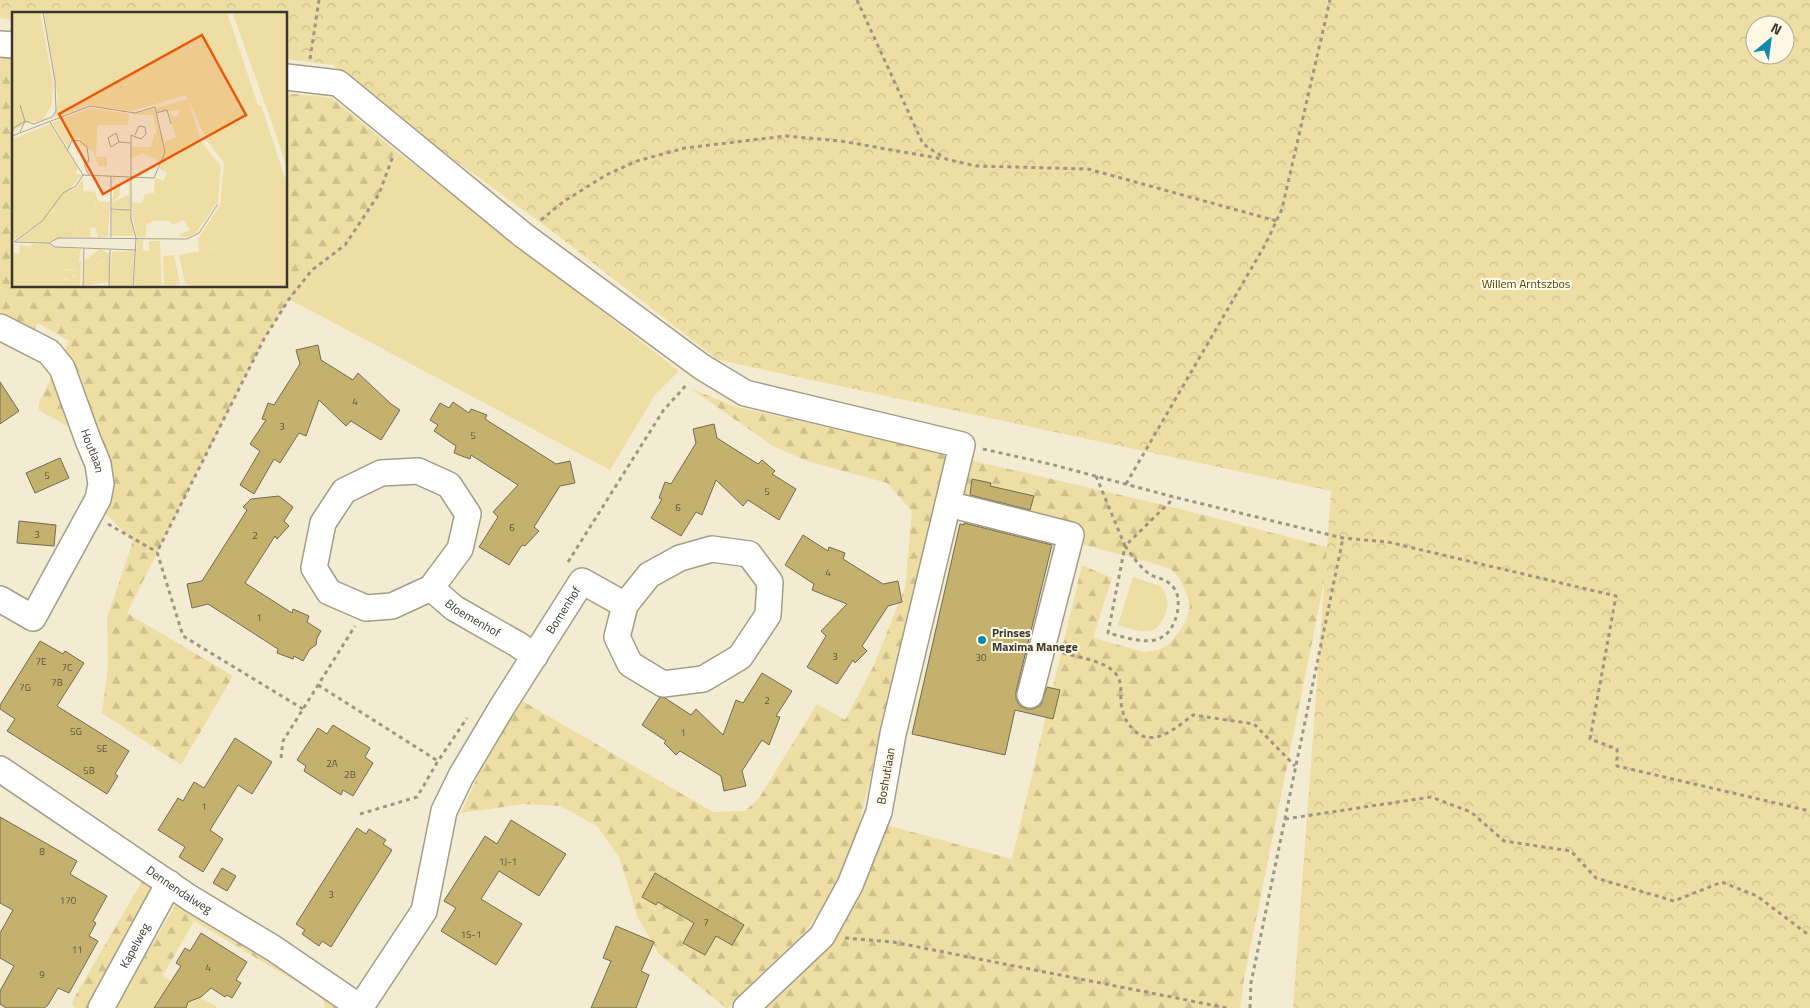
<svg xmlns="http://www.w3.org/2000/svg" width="1810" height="1008" font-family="'Titillium Web',sans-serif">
  <defs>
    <pattern id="forest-firs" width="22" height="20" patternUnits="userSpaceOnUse" patternTransform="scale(1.25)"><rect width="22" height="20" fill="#efdea3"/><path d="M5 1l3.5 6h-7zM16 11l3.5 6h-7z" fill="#cebf8d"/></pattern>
    <pattern id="park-crowns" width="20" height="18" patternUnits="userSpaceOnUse" patternTransform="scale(1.25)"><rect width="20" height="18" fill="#efdea3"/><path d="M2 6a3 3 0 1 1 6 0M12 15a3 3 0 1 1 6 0" fill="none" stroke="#cebf8d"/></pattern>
  </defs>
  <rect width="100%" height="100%" fill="#f3ecd3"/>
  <g fill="#efdea3">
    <polygon points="395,150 679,371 655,395 610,470 289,299 312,270 345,244 379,194"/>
    <path d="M1133 577 1160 586C1170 598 1170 609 1161 622 1159 625 1157 629 1153 630 1143 634 1128 628 1118 625Z"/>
    <polygon points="162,976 217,1007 217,1008 114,1008 129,984 151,996"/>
  </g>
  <g fill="url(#forest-firs)">
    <polygon points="0,56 14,58 14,286 286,286 286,93 332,98 395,150 379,194 345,245 312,270 289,299 264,339 127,613 233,676 181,765 102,713 108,667 107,618 133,541 93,501 83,435 39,410 39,403 69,341 38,323 33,332 0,312"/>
    <polygon points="690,388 733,406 948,455 852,853 832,894 804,933 758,977 728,1008 726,1008 659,954 638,918 620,859 597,826 560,806 523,804 461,813 498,732 519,699 713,812 745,811 759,798 817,704 845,720 873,667 905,588 912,511 887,483 807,461 773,446"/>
    <polygon points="970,460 1172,507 1331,548 1244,979 1240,1008 759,1008 882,824 1012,859 1082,565 1112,578 1093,638 1144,652 1158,650 1169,644 1178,633 1186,621 1190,606 1187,595 1180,579 1172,570 1149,562 957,512"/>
    <polygon points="147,873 167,885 96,1008 75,1008 72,1004 74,998"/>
    <polygon points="183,892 343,1008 325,1008 324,1001 315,993 194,921 151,996 129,984"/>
  </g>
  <path fill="url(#park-crowns)" fill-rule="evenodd" d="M0 0H1810V1008H1293L1331 491 718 360 544 225 442 151 333 65 286 59V14H14V20L0 18ZM1755 25H1785V55H1755Z"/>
  <g fill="#c4b16e" stroke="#716b55">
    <polygon points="318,345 321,360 353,380 358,373 391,404 400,410 381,440 351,421 346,426 319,400 306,436 299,433 280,463 274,459 254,494 240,485 260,451 250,444 266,420 262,419 268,403 274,405 300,364 296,350"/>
    <polygon points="0,382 19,411 0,424"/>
    <polygon points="453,402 469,413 471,409 487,415 485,419 556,464 570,461 575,483 560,486 534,527 539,531 525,546 522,545 509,565 479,547 498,517 493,512 518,485 471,455 470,459 454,453 456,446 434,431 438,425 430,420 440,403 449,408"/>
    <polygon points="714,424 717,438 758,464 762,460 775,471 772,474 796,489 779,520 748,500 743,506 716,480 702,515 696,512 681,536 651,518 662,499 659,498 665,482 671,484 696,443 693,429"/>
    <polygon points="60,458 69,478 35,493 26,473"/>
    <polygon points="972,479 991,483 990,486 1034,496 1030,510 970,495"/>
    <polygon points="279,496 293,507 284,521 289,526 277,539 275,536 245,583 292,613 293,609 309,616 307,622 321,631 317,638 316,645 310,649 303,661 294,656 293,659 277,653 278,649 208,604 192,608 187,584 202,581 247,510 243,507 251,499"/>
    <polygon points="19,521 56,525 54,546 17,543"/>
    <polygon points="964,523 1052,545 1016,692 1016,699 1020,706 1027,709 1033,709 1041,705 1047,687 1060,690 1053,719 1015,710 1005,755 912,734 960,524 964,525"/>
    <polygon points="803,535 828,551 829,547 845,553 843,559 883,584 898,581 902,602 888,606 862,646 867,651 855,663 853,660 837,684 807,667 826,636 821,631 847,604 812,590 814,584 785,565"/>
    <polygon points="40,641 63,654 65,651 84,663 57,706 129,751 115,774 118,776 107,794 7,731 15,719 0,709 0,705"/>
    <polygon points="762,673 792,691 776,716 780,717 769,745 762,740 742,771 746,786 724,791 721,776 680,751 676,755 664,743 666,741 642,725 660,697 665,698 691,715 696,709 723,735 736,700 743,703"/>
    <polygon points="333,725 370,748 365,757 373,763 353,796 343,790 341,795 304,771 306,766 297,760 318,728 327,734"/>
    <polygon points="235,738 272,762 252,794 238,785 210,830 223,839 203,872 179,857 185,847 158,830 178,798 183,801 194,782 204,788"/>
    <polygon points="0,817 77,861 70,874 107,896 93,921 96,923 89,936 98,941 69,993 58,988 48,1005 44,1008 6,1008 0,1004 0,991 14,966 0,958 0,933 13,910 0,903"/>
    <polygon points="511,820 566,854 539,896 499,871 481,899 522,924 496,965 441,931 456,908 444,901 485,836 497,844"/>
    <polygon points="357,828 366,834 369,829 386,840 383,844 392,850 331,947 322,941 319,946 302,934 305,930 296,924"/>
    <polygon points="222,868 236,876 227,891 213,883"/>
    <polygon points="655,873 744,925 732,945 716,936 705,955 683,943 694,923 658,902 656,905 642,897"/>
    <polygon points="616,926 654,942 641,971 649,975 636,1008 591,1008 611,961 603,958"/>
    <polygon points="201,933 247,962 236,980 241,983 232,998 227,995 225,997 211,988 201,997 188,1002 186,1008 154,1008 181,966 176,963 185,948 190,951"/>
  </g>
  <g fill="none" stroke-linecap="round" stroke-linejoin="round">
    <g stroke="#a49d86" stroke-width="28">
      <g id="minor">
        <polyline points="0,44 14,45"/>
        <polyline points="286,77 338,83 523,235 702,367 745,393 962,445 893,734 879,812 850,885 822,936 746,1008"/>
        <path id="s1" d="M0 327 49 352 62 368 88 440 98 464 101 484 98 499 33 618 0 599"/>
        <polyline points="948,504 1071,535 1030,695"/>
        <path id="s2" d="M431 588 460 549 468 514 449 485 418 471 381 473 344 491 323 523 314 568 329 592 366 608 392 606 431 588 454 608 517 644 535 656"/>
        <path id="s3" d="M0 769 190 898 273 948 361 1008"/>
        <path id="s4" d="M101 1008 169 883"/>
        <path id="s5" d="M360 1008 424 911 444 811 461 776 502 707 582 581 625 605 617 637 630 664 663 684 703 679 740 657 768 615 770 582 749 554 712 549 680 558 649 575 625 605"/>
      </g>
    </g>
    <g stroke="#9c9685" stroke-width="3" stroke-dasharray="4 4" stroke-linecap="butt">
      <polyline points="857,0 923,144 946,159 976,166 1088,169 1277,221"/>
      <polyline points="310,59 319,0"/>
      <polyline points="541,220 563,202 606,175 637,161 685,148 786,136 841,141 943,159"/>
      <polyline points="983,449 1050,464 1174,497 1343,538 1388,542 1616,596 1590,739 1617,749 1617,766 1810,811"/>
      <polyline points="1096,476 1125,546 1174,498"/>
      <polyline points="1126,484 1265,245 1282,209 1330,0"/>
      <polyline points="108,524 157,552"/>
      <path d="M1125 546C1132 555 1139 566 1148 573 1157 580 1164 576 1174 588 1179 595 1179 605 1177 614 1167 653 1136 640 1108 633Z"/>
      <polyline points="568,562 663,411 688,383"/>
      <path d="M1063 653C1080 658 1104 660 1116 674 1123 683 1120 693 1121 703 1123 715 1125 721 1134 730 1152 749 1176 728 1193 715L1254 724 1295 766"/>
      <polyline points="318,685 438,761"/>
      <polyline points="303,709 183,636 157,552 264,339 289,299 312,270 345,245 379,194 393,156"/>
      <polyline points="281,758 283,741 355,626"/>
      <polyline points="360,814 417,797 438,761 467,718"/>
      <polyline points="1285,819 1431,797 1471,812 1504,841 1571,851 1596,878 1674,901 1722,882 1757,896 1810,936"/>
      <polyline points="845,938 893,942 1227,1008"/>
      <polyline points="1250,1008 1251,983 1343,538"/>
    </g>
    <use href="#minor" stroke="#fff" stroke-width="25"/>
  </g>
  <circle fill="#0f8aad" stroke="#fff9e5" stroke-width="2" cx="982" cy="640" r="5"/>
  <g text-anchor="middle" stroke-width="4" stroke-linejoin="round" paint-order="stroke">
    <g font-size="10" fill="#5c553d">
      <text x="355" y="405">4</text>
      <text x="282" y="430">3</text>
      <text x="473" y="439">5</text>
      <text x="47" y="479">5</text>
      <text x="767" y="495">5</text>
      <text x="678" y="511">6</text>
      <text x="512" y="531">6</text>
      <text x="37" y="538">3</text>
      <text x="255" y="539">2</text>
      <text x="828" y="576">4</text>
      <text x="259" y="621">1</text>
      <text x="835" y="660">3</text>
      <text x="981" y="661">30</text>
      <text x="41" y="665">7E</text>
      <text x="67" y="671">7C</text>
      <text x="57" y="686">7B</text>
      <text x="25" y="691">7G</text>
      <text x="767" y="704">2</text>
      <text x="76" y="735">5G</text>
      <text x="683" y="736">1</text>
      <text x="102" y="752">5E</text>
      <text x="332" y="767">2A</text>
      <text x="89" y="774">5B</text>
      <text x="350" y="778">2B</text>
      <text x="204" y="810">1</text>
      <text x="42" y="855">8</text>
      <text x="508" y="865">1J-1</text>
      <text x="331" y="898">3</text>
      <text x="68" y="904">170</text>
      <text x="706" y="926">7</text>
      <text x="471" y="938">1S-1</text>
      <text x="77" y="953">11</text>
      <text x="208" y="971">4</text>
      <text x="42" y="978">9</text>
    </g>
    <g font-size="12" fill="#52440e" stroke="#fff9e5">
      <text x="1526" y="288">Willem Arntszbos</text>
    </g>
    <g font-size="12" fill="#39362d" stroke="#fff9e5">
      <text dy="4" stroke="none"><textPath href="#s1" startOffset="164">Houtlaan</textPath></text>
      <text dy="4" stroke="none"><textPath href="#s5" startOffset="452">Bomenhof</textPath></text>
      <text dy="4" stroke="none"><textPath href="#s2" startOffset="505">Bloemenhof</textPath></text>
      <text transform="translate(886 776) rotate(-80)" y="4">Boshutlaan</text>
      <text dy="4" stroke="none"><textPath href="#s3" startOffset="216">Dennendalweg</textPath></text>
      <text dy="4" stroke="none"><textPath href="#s4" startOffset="71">Kapelweg</textPath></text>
    </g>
    <g font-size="12" font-weight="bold" fill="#39362d" stroke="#fff9e5" text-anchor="start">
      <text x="992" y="637">Prinses<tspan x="992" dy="14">Maxima Manege</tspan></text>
    </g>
  </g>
  <g transform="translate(12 12)">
    <rect width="275" height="275" fill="#f3ecd3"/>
    <path d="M0 0H28L41 71 40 92 31 108 14 111 0 120ZM85 97 117 102 116 113H83ZM45 123 66 156 63 162 70 163 36 203 0 212V125L38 144 32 127ZM71 166V178L83 188V194L91 192V199L85 203H71V188L39 201 52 182 65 175ZM103 172H108V183L100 191ZM134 196V206L123 217 120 198ZM62 202 65 225H55V212ZM35 231 41 235 69 237 65 257 50 258 47 270 51 265 55 269 62 265 64 259H69L68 275H0V241H7L8 233 19 235 20 232ZM205 236 212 275H182L173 271 167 243ZM88 237 97 242 85 252 72 254V249ZM84 258 97 263V270L71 274 72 260Z" fill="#efdea3"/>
    <path d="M176 87 189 129 209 155 206 190 184 221 176 225H168V222L178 218 172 208 160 213 158 209H141L134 213V225H125L123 217 134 206V196L121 198 120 191H130L133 182 142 181 143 165 151 169 155 161 148 157 153 129 164 126 157 100 162 105 167 103V98L145 101 144 96ZM249 93 275 172V268L238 96ZM78 96 85 97 86 101 84 145H95V155L87 154 81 139 68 133V126L58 127 57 137 40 111ZM142 97 152 132 149 150 130 141 119 146V135H139L142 122H145L141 103H119ZM101 165 118 167V197L100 196V191L117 182V167L103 166 100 174ZM73 179 83 180 86 189 98 190 96 224 86 226 84 216 78 215 79 225H65L63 207H57L55 225 35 230 5 229 39 201 71 188 72 203 88 202 92 193 84 195 83 188 73 187ZM100 198H118L122 224H100ZM36 203 5 226 0 228V212ZM125 228H131V239H137V229H148L150 275 122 273ZM122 239 120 275H98L100 240ZM97 242V263L84 258 72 260V254L86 252ZM162 243 168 272 152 275 151 244ZM69 249V259H64L58 269 51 265 47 270 40 269 44 259 63 258 65 250Z" fill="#efdea3"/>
    <path d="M32 0H215L275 181V275H211L204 236 187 239 186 227 208 193 212 151 195 129 174 83 120 99 76 93 42 106 46 87ZM220 0H275V158L263 120Z" fill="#efdea3"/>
    <path d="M38 112 45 123 32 128 39 144H8L1 127Z" fill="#efdea3"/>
    <path fill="none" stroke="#a9a391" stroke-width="1" d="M144 101 155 98 159 112M38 110 71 163M0 117 13 109 8 93M8 120 13 109 22 112 40 105 44 99 43 69 31 0M0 124 78 94 123 101 143 95 153 140 142 166 71 163M107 130 104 121 96 126 99 135 107 130 118 131M56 137 60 128 68 129 75 135 77 150H73V155L77 163M99 197 119 198M99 225V164M2 230 31 208 51 181 64 174 71 163M3 230 37 231M124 238 43 235 37 231 46 226 175 227 187 221 206 192M71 275 72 236M97 275 98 238M121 275 124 226 119 207V123L129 127 134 122 133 115 127 114 123 123"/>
    <path fill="#e8590c" fill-opacity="0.15" stroke="#e8590c" stroke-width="2.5" d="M190 23 234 103 91 182 47 102Z"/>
    <rect width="275" height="275" fill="none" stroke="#39362d" stroke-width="2.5"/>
  </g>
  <g transform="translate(1770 40) rotate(29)"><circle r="24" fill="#fff9e5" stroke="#b0ab9b"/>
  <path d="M0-4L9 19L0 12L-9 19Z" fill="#0f8aad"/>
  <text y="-8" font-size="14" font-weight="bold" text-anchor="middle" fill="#39362d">N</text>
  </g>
</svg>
